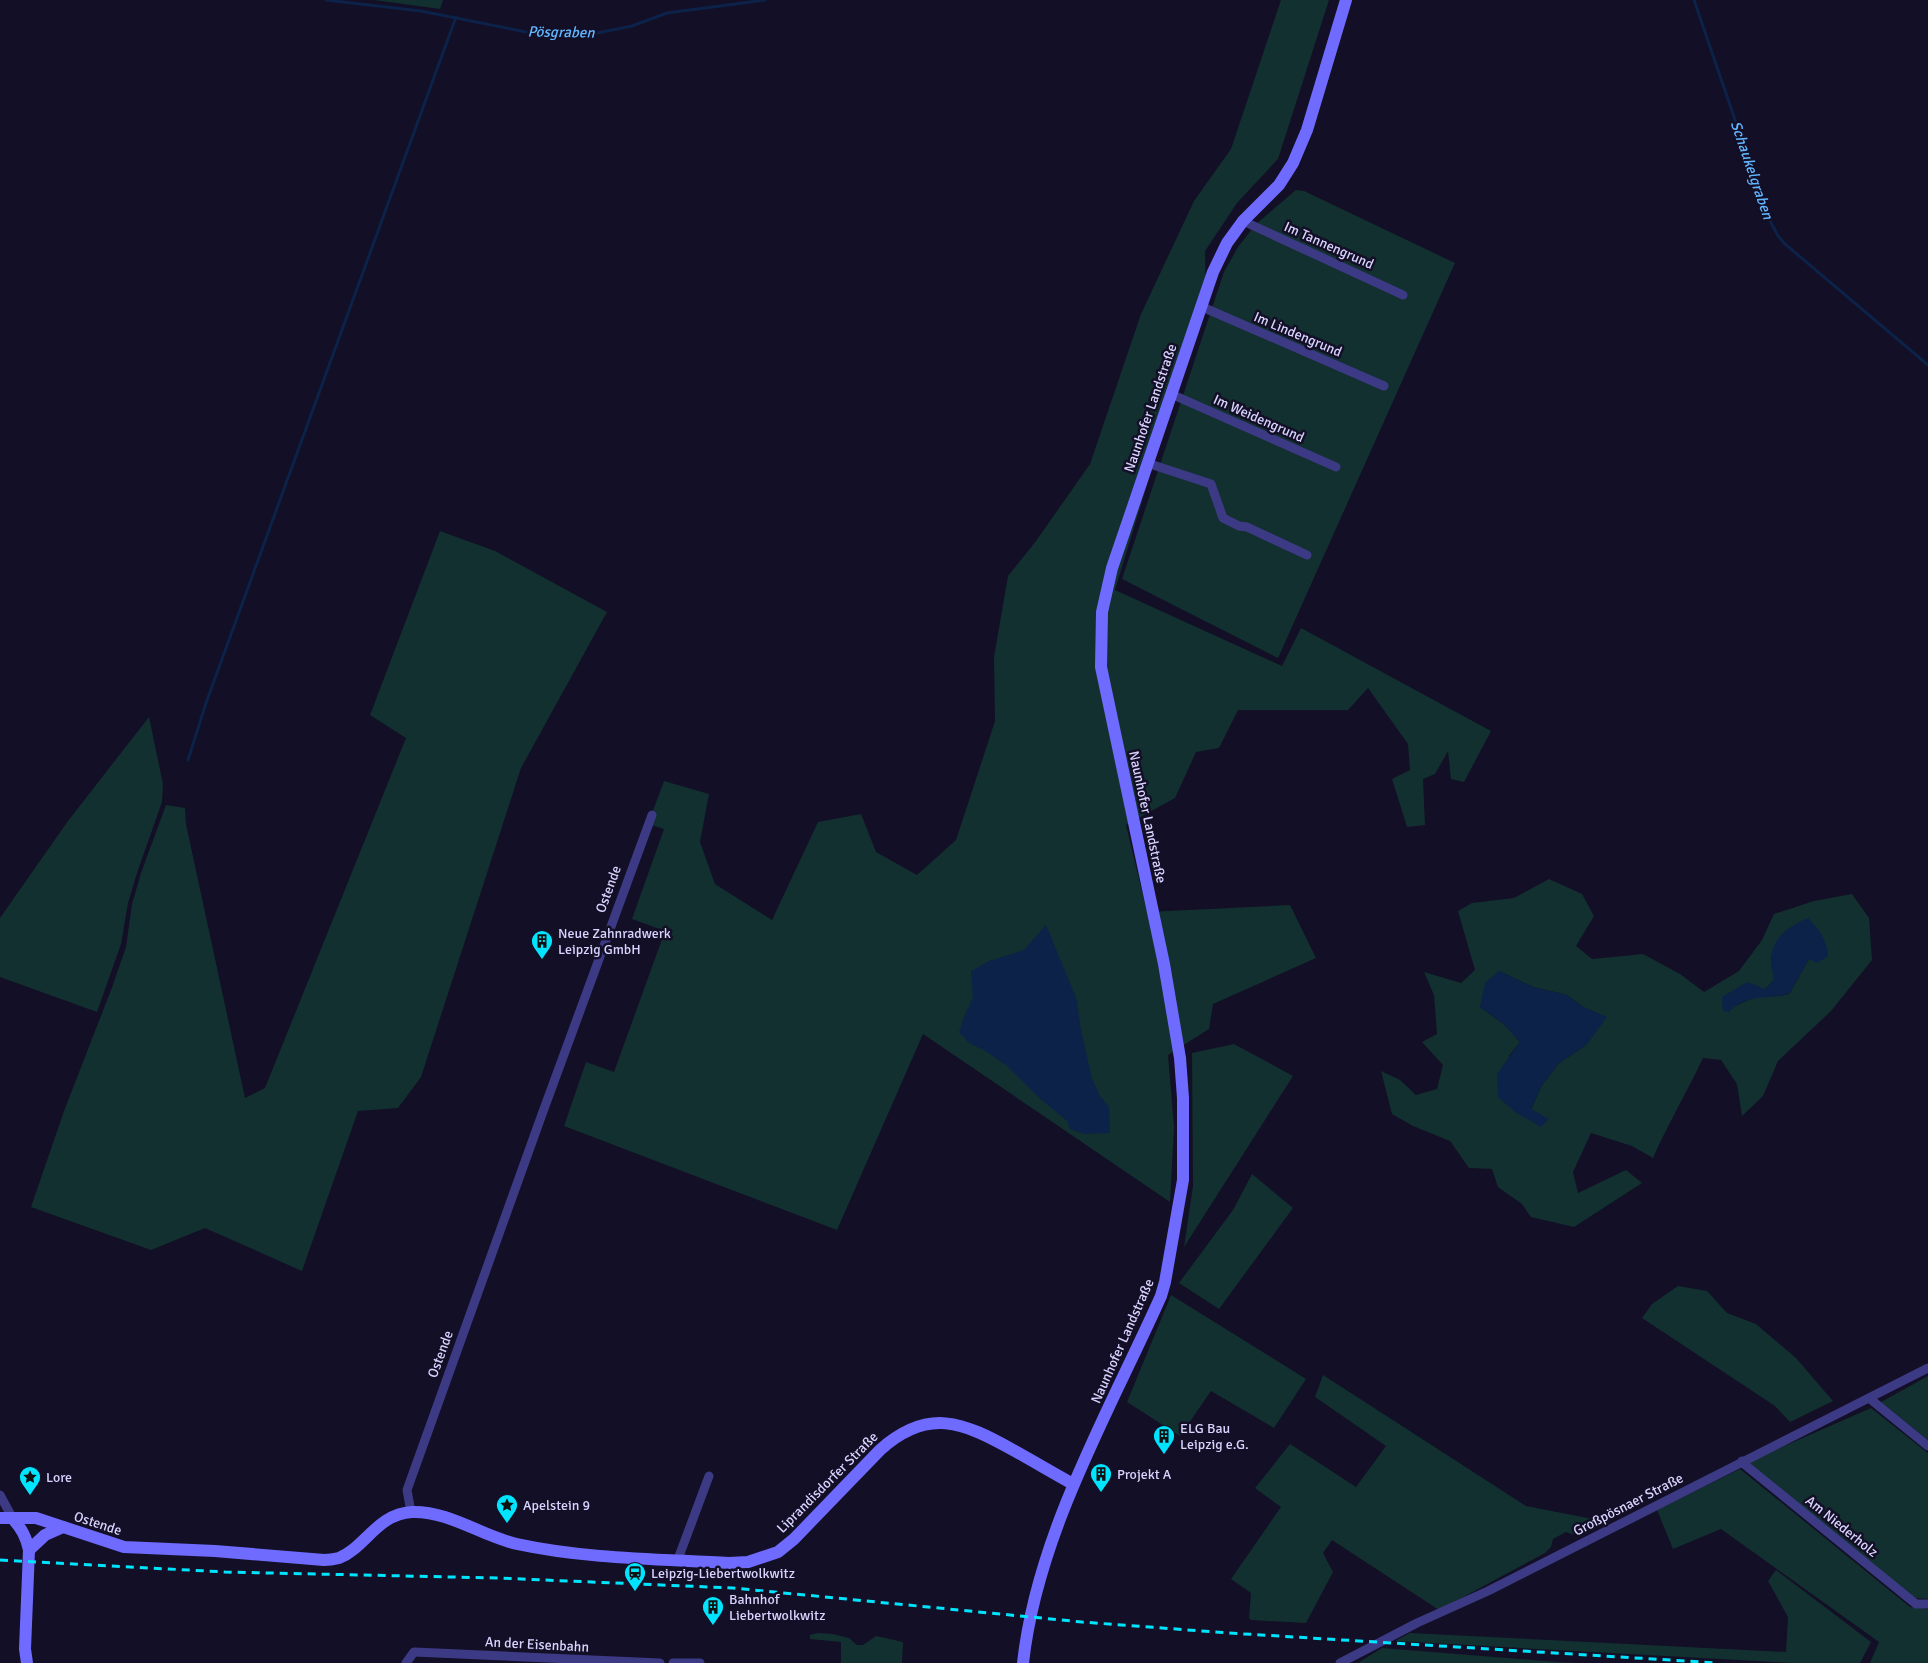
<svg xmlns="http://www.w3.org/2000/svg" width="1928" height="1663" font-family="Signika,sans-serif">
  <rect width="100%" height="100%" fill="#130f26"/>
  <g fill="#12302f" fill-rule="evenodd">
    <polygon points="374,0 443,0 440,9"/>
    <polygon points="1281,0 1329,0 1278,159 1237,203 1205,251 1206,306 1154,462 1115,590 1282,666 1301,628 1491,731 1464,782 1451,779 1448,751 1435,774 1423,779 1425,825 1407,827 1392,779 1410,770 1408,744 1368,688 1348,710 1238,710 1219,748 1196,752 1175,798 1126,825 1147,912 1290,905 1316,958 1213,1004 1209,1029 1168,1055 1174,1127 1170,1202 923,1034 837,1230 564,1126 586,1062 614,1072 665,931 632,919 664,829 648,824 664,781 709,794 700,842 715,884 772,920 818,822 861,814 876,852 917,875 956,840 995,721 994,657 1008,576 1036,541 1090,464 1141,314 1194,201 1231,149"/>
    <polygon points="1296,190 1304,191 1455,263 1278,658 1122,579 1224,272 1238,247 1256,224"/>
    <polygon points="440,531 495,551 607,612 521,768 421,1077 398,1108 358,1111 302,1271 205,1228 151,1250 31,1207 64,1111 111,990 126,947 132,904 141,873 166,805 185,808 186,824 245,1098 265,1088 406,738 370,715"/>
    <polygon points="149,717 163,784 162,802 138,870 128,903 121,944 97,1012 0,977 0,918 68,821"/>
    <path d="M1549 879 1582 894 1594 916 1576 946 1592 959 1643 954 1680 974 1704 992 1739 971 1762 940 1774 914 1814 901 1852 894 1869 918 1872 960 1831 1011 1778 1061 1763 1096 1742 1116 1737 1084 1721 1060 1703 1058C1687 1092 1668 1124 1653 1158L1632 1146 1591 1133 1573 1172 1578 1193 1626 1170 1642 1183 1574 1227 1531 1217 1522 1204 1498 1187 1492 1169 1469 1168 1450 1141 1413 1126 1392 1114 1381 1071 1400 1080 1416 1095 1437 1089 1443 1065 1422 1042 1437 1034 1434 995 1424 972 1461 983 1475 970 1458 911 1472 903 1514 898ZM1828 956 1809 959 1789 994C1778 997 1772 996 1761 996 1751 997 1743 1003 1734 1007L1765 989 1774 980 1771 957ZM1499 971 1533 987 1567 995 1583 1007 1606 1017 1586 1045 1559 1063 1542 1085 1531 1109 1509 1056 1520 1042 1505 1025 1480 1007Z"/>
    <polygon points="1234,1044 1293,1076 1184,1247 1193,1186 1192,1053"/>
    <polygon points="1252,1174 1293,1208 1219,1309 1179,1283 1233,1210"/>
    <polygon points="1678,1286 1707,1291 1727,1313 1756,1324 1796,1358 1833,1401 1790,1422 1775,1406 1642,1318 1652,1304"/>
    <polygon points="1171,1295 1306,1379 1274,1428 1211,1391 1180,1436 1127,1402"/>
    <polygon points="1323,1375 1526,1506 1593,1519 1594,1525 1577,1536 1566,1532 1553,1539 1551,1547 1545,1553 1439,1610 1332,1540 1323,1553 1333,1572 1306,1623 1251,1620 1249,1618 1251,1593 1231,1579 1281,1507 1255,1488 1290,1444 1356,1487 1386,1446 1315,1397"/>
    <polygon points="1928,1376 1928,1440 1881,1402"/>
    <polygon points="1871,1408 1928,1453 1928,1599 1915,1598 1748,1462"/>
    <polygon points="1740,1469 1910,1607 1928,1609 1928,1663 1870,1663 1879,1642 1721,1529 1673,1549 1657,1510"/>
    <polygon points="1776,1570 1871,1642 1860,1663 1793,1663 1395,1641 1410,1633 1786,1652 1788,1617 1768,1581"/>
    <polygon points="818,1633 833,1634 849,1638 857,1645 863,1645 876,1636 903,1642 902,1663 841,1663 841,1642 810,1639 810,1635"/>
    <polygon points="1382,1648 1558,1662 1577,1663 1358,1663"/>
  </g>
  <g fill="#0c2248">
    <path d="M1808 918C1818 928 1828 942 1828 956L1817 963 1809 959 1789 994C1767 1000 1747 993 1729 1012L1723 1011 1722 997 1747 982 1765 989 1774 980C1773 973 1770 963 1771 956 1775 935 1790 926 1808 918Z"/>
    <polygon points="1046,925 1077,1000 1080,1025 1092,1079 1100,1096 1109,1107 1110,1133 1084,1134 1070,1129 1067,1121 1037,1096 1006,1065 987,1052 969,1043 959,1032 964,1017 973,997 971,971 989,961 1024,950"/>
    <polygon points="1499,971 1533,987 1567,995 1583,1007 1607,1017 1586,1045 1559,1063 1542,1085 1531,1109 1549,1119 1541,1127 1515,1112 1498,1097 1497,1074 1520,1042 1505,1025 1480,1007 1485,983"/>
  </g>
  <g fill="none" stroke-linecap="round" stroke-linejoin="round">
    <g stroke="#0c2248" stroke-width="3">
      <polyline points="326,0 421,11 531,33 597,33 632,26 667,13 765,0"/>
      <polyline points="1694,0 1769,219 1778,236 1785,244 1928,365"/>
      <polyline points="188,760 206,703 456,17"/>
    </g>
    <g stroke="#3d3a85" stroke-width="9">
      <polyline points="1243,221 1403,295"/>
      <polyline points="1200,306 1384,386"/>
      <polyline points="1171,394 1336,467"/>
      <polyline points="1147,463 1211,484 1223,518 1239,526 1247,527 1307,555"/>
      <polyline points="1869,1398 1928,1446"/>
      <polyline points="1742,1461 1744,1464 1916,1604 1928,1604"/>
      <polyline points="0,1495 13,1519"/>
      <polyline points="411,1512 407,1490 541,1117 652,815"/>
      <polyline points="678,1559 709,1476"/>
      <polyline points="406,1663 414,1652 660,1663"/>
      <polyline points="673,1663 700,1663"/>
      <polyline points="1340,1663 1417,1623 1488,1591 1928,1368"/>
    </g>
    <g stroke="#6f6bff" stroke-width="12">
      <path d="M0 1518H36L124 1547 215 1551 324 1560C329 1560 335 1559 339 1558 366 1547 377 1514 412 1512 450 1511 481 1536 517 1544 586 1559 659 1559 729 1563L748 1562 778 1552 794 1539 880 1450C928 1407 963 1422 1013 1450 1033 1461 1053 1473 1073 1484"/>
      <path d="M13 1519C22 1529 26 1537 29 1550L25 1649 27 1663"/>
      <polyline points="29,1550 45,1535 63,1527"/>
      <path d="M1023 1663C1037 1535 1109 1412 1161 1296L1165 1282 1183 1180V1098L1180 1058 1164 964 1101 667 1102 612 1112 568 1213 272 1227 243 1243 221 1279 185 1293 163 1307 130 1346 0"/>
    </g>
    <polyline stroke="#00e5ff" stroke-width="3" stroke-dasharray="8 6" stroke-linecap="butt" points="0,1560 225,1572 497,1578 733,1588 1082,1622 1229,1633 1718,1663"/>
  </g>
  <defs>
    <g id="building-pin" transform="scale(1.125)"><path d="M0 17L-7.5 6A9.5 9.5 0 1 1 7.5 6Z" fill="#00e5ff" stroke="#130f26"/><path d="M-4-6H4V6H1V3H-1V6H-4ZM-2.5-4.3h1.7v1.8h-1.7ZM.8-4.3h1.7v1.8H.8ZM-2.5-1h1.7V.8h-1.7ZM.8-1h1.7V.8H.8Z" fill="#111"/></g>
    <g id="sight-pin" transform="scale(1.125)"><path d="M0 17L-7.5 6A9.5 9.5 0 1 1 7.5 6Z" fill="#00e5ff" stroke="#130f26"/><path d="M0-6L1.8-2.2L6-1.7L2.9 1.2L3.7 5.4L0 3.3L-3.7 5.4L-2.9 1.2L-6-1.7L-1.8-2.2Z" fill="#111"/></g>
    <g id="station-pin" transform="scale(1.125)"><path d="M0 17L-7.5 6A9.5 9.5 0 1 1 7.5 6Z" fill="#00e5ff" stroke="#130f26"/><path d="M-3-6H3Q5-6 5-4V2Q5 4 3 4L4.5 6H3L1.5 4h-3L-3 6H-4.5L-3 4Q-5 4-5 2V-4Q-5-6-3-6ZM-3.5-4v3h7v-3ZM-3.5 1v1.5H-2V1ZM2 1v1.5H3.5V1Z" fill="#111"/></g>
  </defs>
  <g fill-rule="evenodd">
    <use href="#building-pin" x="542" y="941"/>
    <use href="#building-pin" x="1164" y="1436"/>
    <use href="#building-pin" x="1101" y="1474"/>
    <use href="#sight-pin" x="30" y="1477"/>
    <use href="#sight-pin" x="507" y="1505"/>
    <use href="#station-pin" x="635" y="1573"/>
    <use href="#building-pin" x="713" y="1607"/>
  </g>
  <g text-anchor="middle" stroke-width="5" stroke-linejoin="round" paint-order="stroke">
    <g font-size="14" fill="#d9d4ff" stroke="#130f26">
      <text transform="translate(1329 245) rotate(24)" y="5">Im Tannengrund</text>
      <text transform="translate(1298 334) rotate(23)" y="5">Im Lindengrund</text>
      <text transform="translate(1150 408) rotate(-71)" y="5">Naunhofer Landstraße</text>
      <text transform="translate(1259 418) rotate(24)" y="5">Im Weidengrund</text>
      <text transform="translate(1148 817) rotate(78)" y="5">Naunhofer Landstraße</text>
      <text transform="translate(608 889) rotate(-70)" y="5">Ostende</text>
      <text transform="translate(1122 1341) rotate(-66)" y="5">Naunhofer Landstraße</text>
      <text transform="translate(440 1354) rotate(-70)" y="5">Ostende</text>
      <text transform="translate(827 1482) rotate(-45)" y="5">Liprandisdorfer Straße</text>
      <text transform="translate(1628 1504) rotate(-27)" y="5">Großpösnaer Straße</text>
      <text transform="translate(98 1523) rotate(18)" y="5">Ostende</text>
      <text transform="translate(1842 1526) rotate(39)" y="5">Am Niederholz</text>
      <text transform="translate(537 1644) rotate(3)" y="5">An der Eisenbahn</text>
    </g>
    <g font-size="14" fill="#d9d4ff" stroke="#130f26" text-anchor="start">
      <text x="558" y="938">Neue Zahnradwerk<tspan x="558" dy="16">Leipzig GmbH</tspan></text>
      <text x="1180" y="1433">ELG Bau<tspan x="1180" dy="16">Leipzig e.G.</tspan></text>
      <text x="1117" y="1479">Projekt A</text>
      <text x="46" y="1482">Lore</text>
      <text x="523" y="1510">Apelstein 9</text>
      <text x="651" y="1578">Leipzig-Liebertwolkwitz</text>
      <text x="729" y="1604">Bahnhof<tspan x="729" dy="16">Liebertwolkwitz</tspan></text>
    </g>
    <g font-size="15" font-style="italic" fill="#62b6ff" stroke="#130f26">
      <text transform="translate(561 32) rotate(1)" y="5">Pösgraben</text>
      <text transform="translate(1752 170) rotate(71)" y="5">Schaukelgraben</text>
    </g>
  </g>
</svg>
